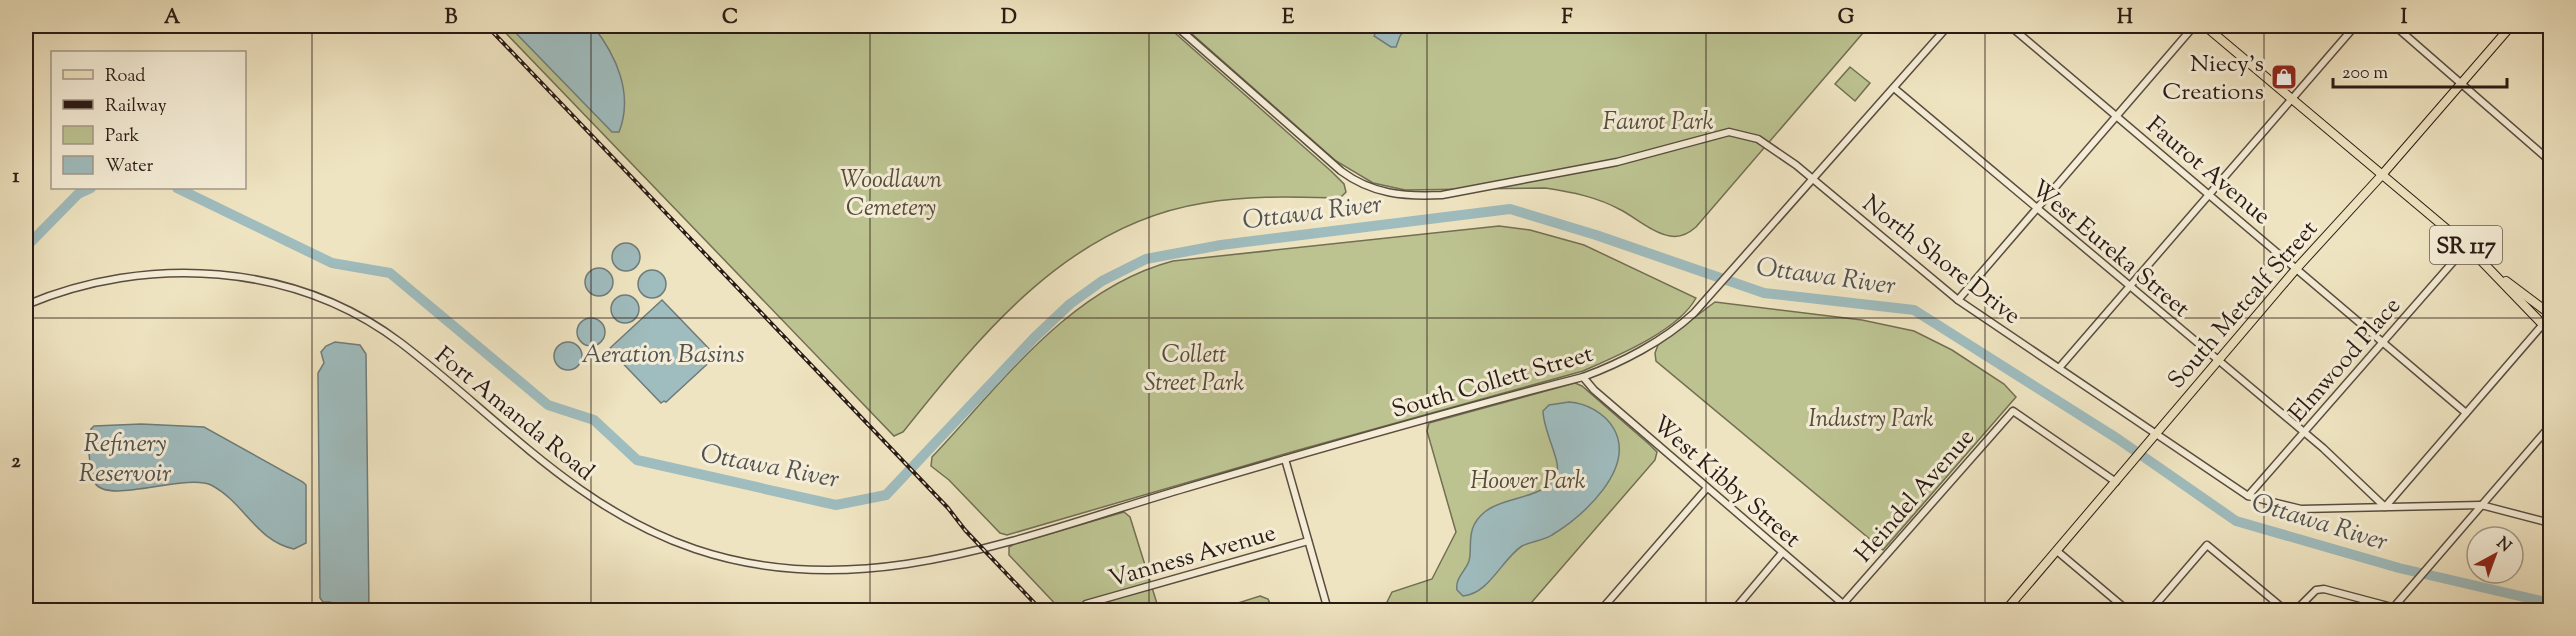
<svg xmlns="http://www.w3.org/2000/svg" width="2576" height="636" font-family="'Sorts Mill Goudy',serif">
  <rect width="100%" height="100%" fill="#efe4c1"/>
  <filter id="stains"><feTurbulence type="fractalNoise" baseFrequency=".00333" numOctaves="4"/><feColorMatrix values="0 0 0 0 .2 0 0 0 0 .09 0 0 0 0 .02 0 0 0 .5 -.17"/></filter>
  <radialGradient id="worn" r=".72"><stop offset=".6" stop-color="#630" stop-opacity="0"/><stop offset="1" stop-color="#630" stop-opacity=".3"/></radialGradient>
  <g fill="#bcc391" stroke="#726f53" stroke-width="1.5">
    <path d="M499 26H1167L1331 171 1344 184 1346 192 1340 198C1295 197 1249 195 1204 203 1070 224 983 332 903 432L894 436Z"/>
    <path d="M1183 26H1869L1696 227C1688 234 1680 238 1670 236 1653 233 1636 218 1621 210 1597 197 1572 192 1545 188L1405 190 1373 183 1336 161Z"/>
    <polygon points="1850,67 1870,83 1855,101 1835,84"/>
    <path d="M1499 226 1530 230 1584 245 1696 298C1678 331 1617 356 1583 371L1295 451 1007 535 1000 533 949 480 931 466 932 457C1002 383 1070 288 1173 261Z"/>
    <polygon points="1715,302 1862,320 1914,331 1952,350 2004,384 2016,397 1883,550 1656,361 1655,353 1658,345"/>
    <polygon points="1575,383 1582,386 1650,445 1657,452 1655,460 1525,610 1383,610 1392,592 1432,579 1456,532 1427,431 1429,423"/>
    <polygon points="1124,512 1130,517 1159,610 1061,610 1009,555 1009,547 1014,544"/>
    <polygon points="1260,596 1268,599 1273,610 1216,610"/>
  </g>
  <g fill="#9fbcbe" stroke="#707c7a" stroke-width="1.5">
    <path d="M509 26H593C616 55 634 94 619 132H612Z"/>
    <polygon points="1379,26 1408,26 1400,36 1396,47 1391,47 1374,36"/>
    <circle cx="626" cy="257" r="14"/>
    <circle cx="599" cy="282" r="14"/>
    <circle cx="652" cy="284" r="14"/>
    <circle cx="625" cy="309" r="14"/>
    <polygon points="662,300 716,356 666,402 664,401 661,403 609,349"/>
    <circle cx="591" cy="332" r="14"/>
    <circle cx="568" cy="356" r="14"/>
    <polygon points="335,342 360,345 366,354 369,610 339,610 330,602 323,602 320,598 318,373 324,363 321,352 326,346"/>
    <path d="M1569 402C1586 403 1605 413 1614 429 1636 469 1583 516 1552 535 1543 541 1531 541 1522 546 1502 559 1489 594 1463 596L1457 590C1455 578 1465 572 1469 561 1472 549 1468 537 1474 525 1491 491 1545 505 1557 473 1561 461 1543 430 1543 411L1549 405Z"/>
    <path d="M141 424 204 427 303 482 306 485V543L294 549C256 541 244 502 211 485 186 473 108 505 95 483 93 480 93 474 92 470 88 458 88 441 91 429L94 426Z"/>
  </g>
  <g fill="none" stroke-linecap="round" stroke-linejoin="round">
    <g stroke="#9fbcbe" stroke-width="10">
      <polyline points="177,188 332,263 390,273 548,405 594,420 637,460 836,505 886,495 1034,338 1070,304 1102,281 1146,259 1221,245 1510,209 1596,235 1764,293 1914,310 2118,439 2236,521 2399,568 2550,603"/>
      <polyline points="26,247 78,194 91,188"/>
    </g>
    <g stroke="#5a4d40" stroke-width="9">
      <g id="minor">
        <path d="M1176 26 1341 171C1372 194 1404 197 1442 195L1617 162 1729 132 1758 139 1796 165 1958 300 2248 496 2301 509 2481 505 2550 523"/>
        <polyline points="2010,26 2466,413"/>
        <polyline points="2395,26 2550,161"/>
        <polyline points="1894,88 2323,448 2385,507 2550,316"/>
        <polyline points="1958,300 2194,26"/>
        <path d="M26 305C147 254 294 262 401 343 498 417 576 509 695 549 863 606 1026 535 1186 488 1318 449 1450 411 1583 377 1621 363 1664 341 1694 313L1948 26"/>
        <polyline points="2059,368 2355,26"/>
        <polyline points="1583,377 1594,390 1850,610"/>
        <polyline points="1285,459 1328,610"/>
        <polyline points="2248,496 2467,246"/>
        <polyline points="2057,551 2127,610"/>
        <polyline points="1086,604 1308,541"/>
        <polyline points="1843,604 2013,411 2116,482"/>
        <polyline points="2393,608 2550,426"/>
        <polyline points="1601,610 1707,488"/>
        <polyline points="1734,610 1782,553"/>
        <polyline points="2151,610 2207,545 2285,610"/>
        <polyline points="2296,610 2316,590 2324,589 2403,610"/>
        <polyline points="2542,610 2550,601"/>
      </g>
    </g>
    <g stroke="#291b15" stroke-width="10">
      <g id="major">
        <polyline points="2205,26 2467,246 2550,332"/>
        <polyline points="2506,281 2550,314"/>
        <polyline points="2006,610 2296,269 2381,176 2511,26"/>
      </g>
    </g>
    <use href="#minor" stroke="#f5edd7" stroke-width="6"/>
    <use href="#major" stroke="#efe4c1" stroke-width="8"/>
    <g stroke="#291b15" stroke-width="4">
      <polyline id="rail" points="487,26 948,508 965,530 1041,610"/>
    </g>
    <use href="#rail" stroke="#f5edd7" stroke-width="1.5" stroke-dasharray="4.5" stroke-linecap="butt"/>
  </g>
  <path fill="none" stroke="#291b15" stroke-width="1.5" stroke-opacity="0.55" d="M312 26V610M591 26V610M870 26V610M1149 26V610M1427 26V610M1706 26V610M1985 26V610M2264 26V610M26 318H2550"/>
  <defs>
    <g id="shop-square" transform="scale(1.35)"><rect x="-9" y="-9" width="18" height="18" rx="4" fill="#8f2418" stroke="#f5edd7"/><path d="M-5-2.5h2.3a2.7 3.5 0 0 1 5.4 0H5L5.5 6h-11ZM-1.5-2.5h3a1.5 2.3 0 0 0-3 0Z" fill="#fff"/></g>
  </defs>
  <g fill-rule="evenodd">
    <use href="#shop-square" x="2284" y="77"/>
  </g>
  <g text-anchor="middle" stroke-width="6" stroke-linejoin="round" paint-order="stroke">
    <rect fill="#f5edd7" stroke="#665a4f" stroke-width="1.5" x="2430" y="226" width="72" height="38" rx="4.5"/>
    <g font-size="22" font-weight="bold" fill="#291b15">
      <text x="2466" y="253">SR 117</text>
    </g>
    <g font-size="24" fill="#291b15" stroke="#f5edd7" text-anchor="end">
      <text x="2264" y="71">Niecy's<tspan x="2264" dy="28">Creations</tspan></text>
    </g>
    <g font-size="24" font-style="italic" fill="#554d3a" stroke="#f5edd7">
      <text x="1658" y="129">Faurot Park</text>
      <text x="891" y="187">Woodlawn<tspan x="891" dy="28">Cemetery</tspan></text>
      <text x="1194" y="362">Collett<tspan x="1194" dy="28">Street Park</tspan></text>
      <text x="1871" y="426">Industry Park</text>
      <text x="1528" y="488">Hoover Park</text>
    </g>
    <g font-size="24" fill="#291b15" stroke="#f5edd7">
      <text transform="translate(2209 170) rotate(40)" y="8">Faurot Avenue</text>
      <text transform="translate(2111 248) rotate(40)" y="8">West Eureka Street</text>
      <text transform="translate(1942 259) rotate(38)" y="8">North Shore Drive</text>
      <text transform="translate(2242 304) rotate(-49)" y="8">South Metcalf Street</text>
      <text transform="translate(2344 359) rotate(-49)" y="8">Elmwood Place</text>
      <text transform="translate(1492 381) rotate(-16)" y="8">South Collett Street</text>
      <text transform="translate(515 413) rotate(39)" y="8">Fort Amanda Road</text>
      <text transform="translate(1727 481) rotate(41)" y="8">West Kibby Street</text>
      <text transform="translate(1914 495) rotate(-49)" y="8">Heindel Avenue</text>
      <text transform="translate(1192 555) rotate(-16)" y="8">Vanness Avenue</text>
    </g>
    <g font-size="26" font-style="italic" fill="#525350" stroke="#f5edd7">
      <text transform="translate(1312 211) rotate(-7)" y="9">Ottawa River</text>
      <text transform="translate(1826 275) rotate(8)" y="9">Ottawa River</text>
      <text x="663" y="362">Aeration Basins</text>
      <text x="125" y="451">Refinery<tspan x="125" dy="30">Reservoir</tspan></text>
      <text transform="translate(770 465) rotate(11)" y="9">Ottawa River</text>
      <text transform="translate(2320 521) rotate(17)" y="9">Ottawa River</text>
    </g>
  </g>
  <rect width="2576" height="636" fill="none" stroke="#efe4c1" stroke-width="66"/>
  <rect x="51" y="51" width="195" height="138" fill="#f5edd7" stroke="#a39989" stroke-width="1.5"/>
  <rect x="63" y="70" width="30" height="9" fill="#efe4c1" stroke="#a39989" stroke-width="1.5"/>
  <text x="105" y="81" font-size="18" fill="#291b15">Road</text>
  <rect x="63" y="100" width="30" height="9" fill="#291b15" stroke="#a39989" stroke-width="1.5"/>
  <text x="105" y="111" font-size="18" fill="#291b15">Railway</text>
  <rect x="63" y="126" width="30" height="18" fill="#bcc391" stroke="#a39989" stroke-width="1.5"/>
  <text x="105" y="141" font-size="18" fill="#291b15">Park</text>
  <rect x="63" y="156" width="30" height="18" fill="#9fbcbe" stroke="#a39989" stroke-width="1.5"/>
  <text x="105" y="171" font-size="18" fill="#291b15">Water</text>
  <g transform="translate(2495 555) rotate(41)"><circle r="28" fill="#f5edd7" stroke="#a39989" stroke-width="1.5"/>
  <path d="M0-4.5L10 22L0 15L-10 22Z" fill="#8f2418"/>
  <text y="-9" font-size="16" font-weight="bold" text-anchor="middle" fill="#291b15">N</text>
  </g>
  <path d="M2333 78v9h174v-9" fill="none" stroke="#291b15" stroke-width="3"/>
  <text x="2342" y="78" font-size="18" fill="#291b15" stroke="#f5edd7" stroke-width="4.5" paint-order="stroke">200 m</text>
  <rect x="33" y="33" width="2510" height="570" fill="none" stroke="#291b15" stroke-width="2"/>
  <g font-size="20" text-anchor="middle" font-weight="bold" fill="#291b15">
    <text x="172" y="23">A</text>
    <text x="451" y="23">B</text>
    <text x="730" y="23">C</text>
    <text x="1009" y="23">D</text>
    <text x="1288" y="23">E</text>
    <text x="1567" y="23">F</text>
    <text x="1846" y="23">G</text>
    <text x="2125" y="23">H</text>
    <text x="2404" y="23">I</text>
    <text x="16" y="182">1</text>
    <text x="16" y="467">2</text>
  </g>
  <rect width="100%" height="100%" filter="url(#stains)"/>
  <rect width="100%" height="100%" fill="url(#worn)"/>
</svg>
